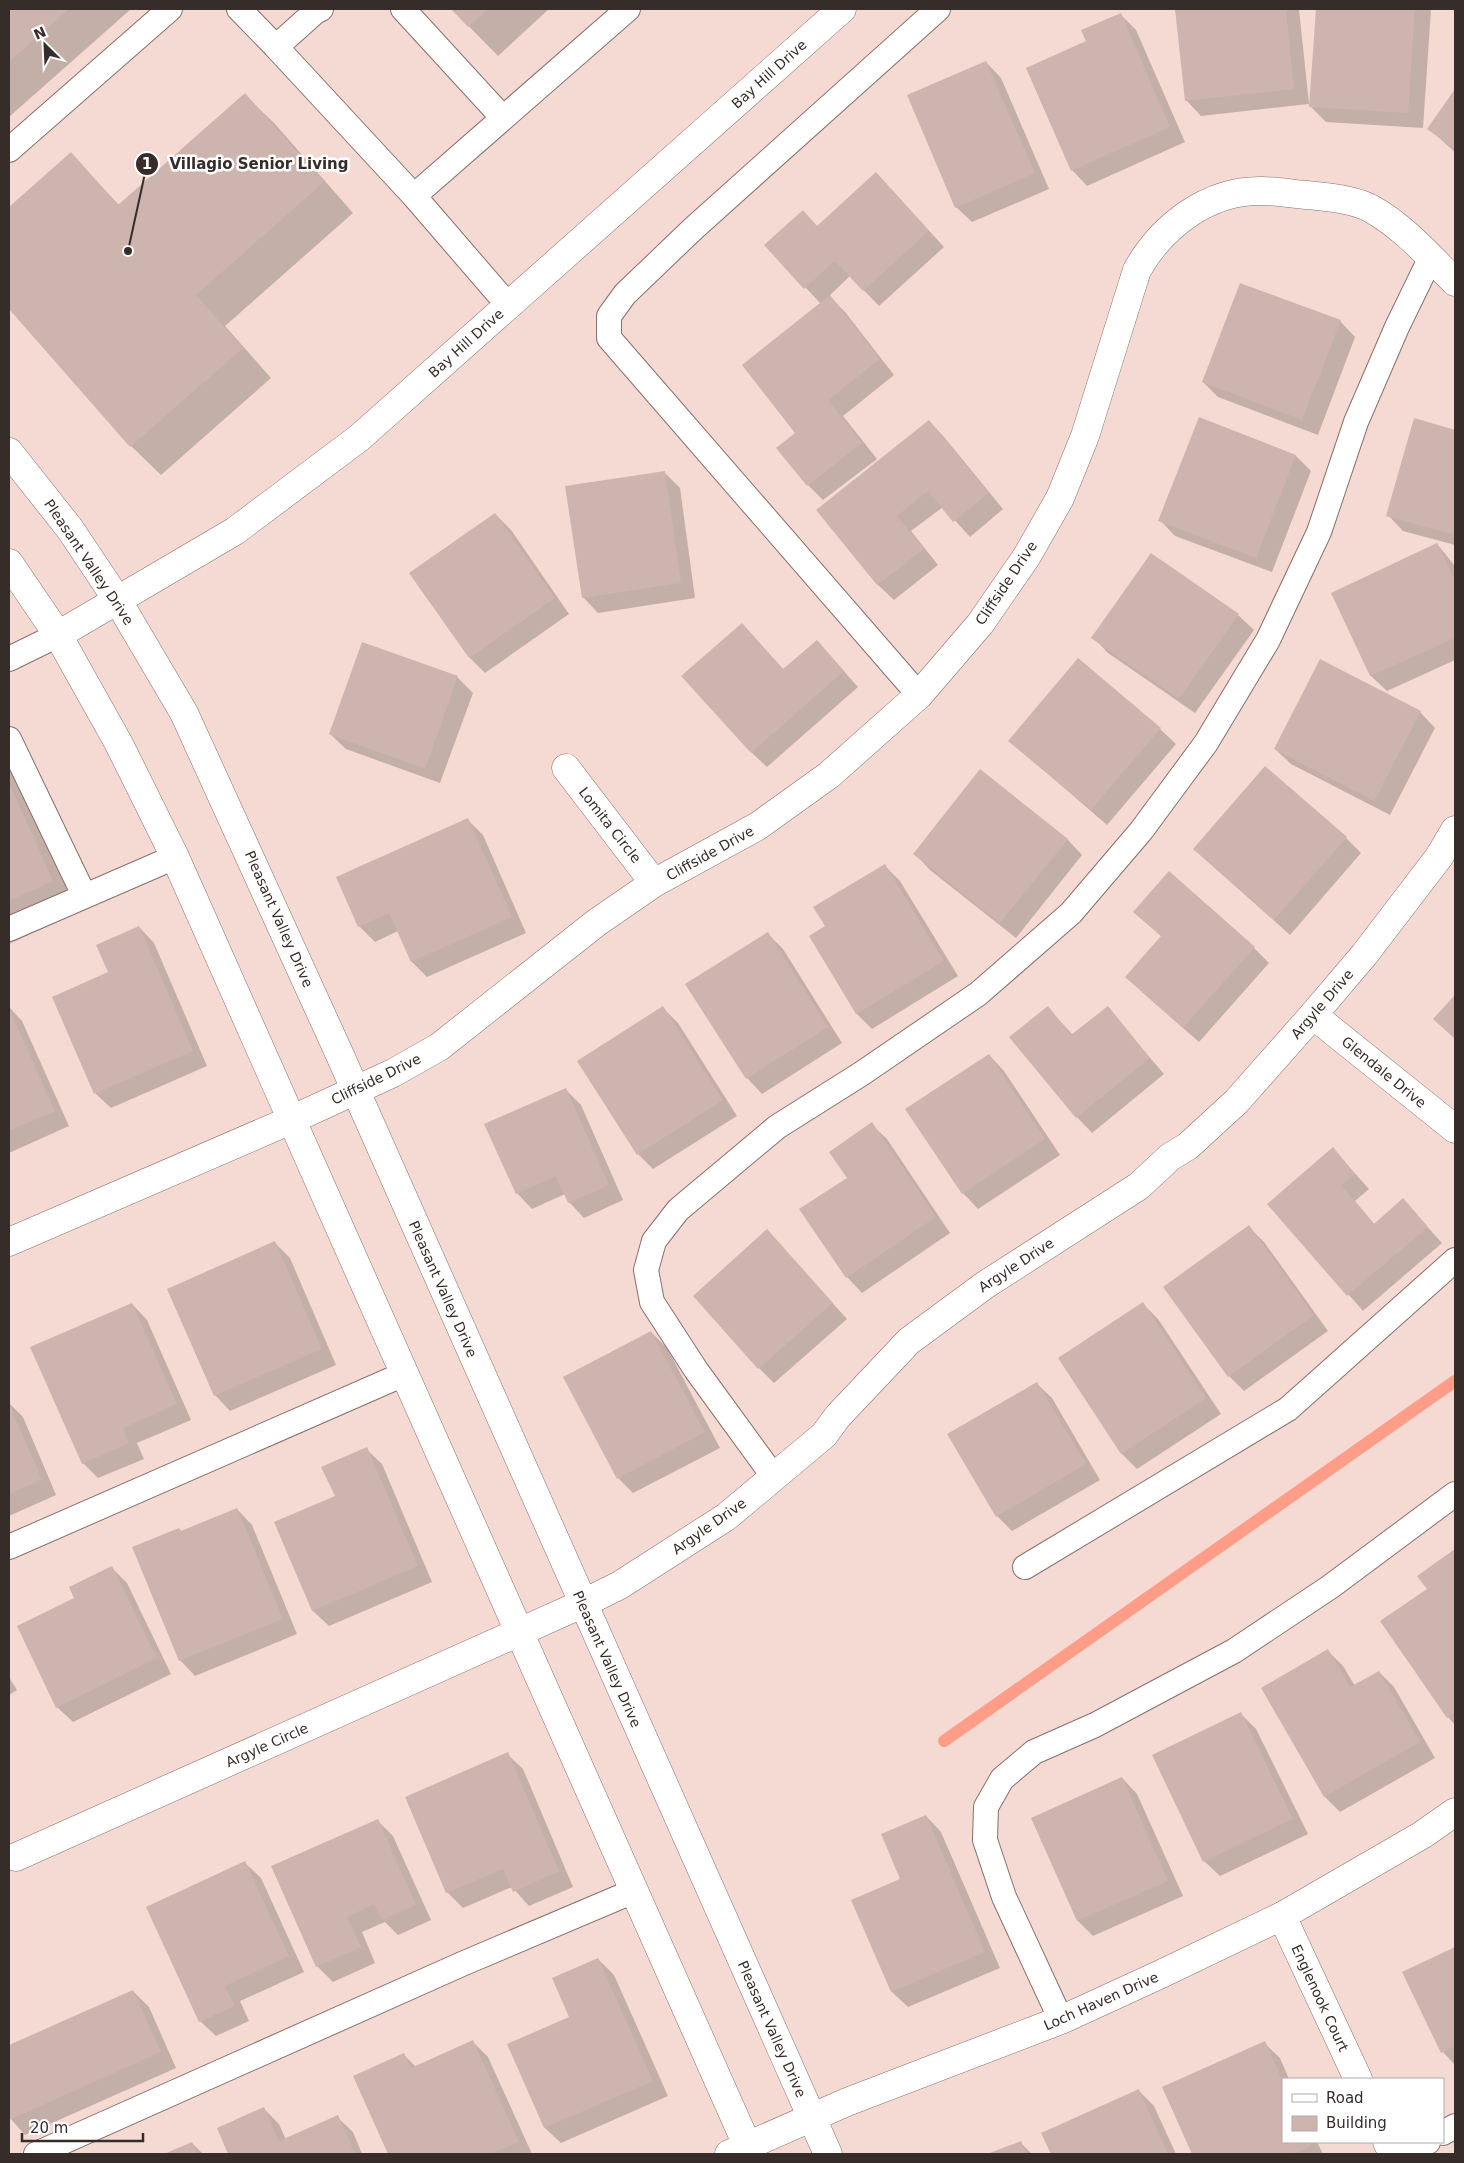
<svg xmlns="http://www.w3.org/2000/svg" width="1464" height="2163" font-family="'DejaVu Sans',sans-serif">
  <rect width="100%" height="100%" fill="#f5dad3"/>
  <g fill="#0003">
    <polygon points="9,9 131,9 9,117"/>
    <polygon points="452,9 549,9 498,56"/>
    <polygon points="1176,9 1299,9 1309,104 1201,116 1186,100"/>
    <polygon points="1317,9 1431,10 1423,128 1326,122 1310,106"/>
    <polygon points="1121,15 1136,30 1185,142 1087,186 1072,170 1087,42"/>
    <polygon points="986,62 1001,78 1049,189 972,222 956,207"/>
    <polygon points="1455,91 1455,152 1429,129"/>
    <polygon points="245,95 275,124 353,213 225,326 271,378 161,475 131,446 9,307 9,209 71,154 119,205"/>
    <polygon points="891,189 944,247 879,306 850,276 829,296 845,312 894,375 843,416 877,459 823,500 808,485 797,433 821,304 766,245 818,227"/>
    <polygon points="1340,321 1355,337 1318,435 1218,397 1203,382"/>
    <polygon points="1199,419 1296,456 1311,471 1272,572 1175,536 1160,520"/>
    <polygon points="1415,420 1455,432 1455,545 1403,531 1388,515"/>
    <polygon points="929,421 944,437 1003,509 970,537 943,507 911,531 938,565 894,600 878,585 818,511"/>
    <polygon points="664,472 680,488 695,598 598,613 583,597"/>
    <polygon points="495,514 511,530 569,614 485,673 470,658 410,573"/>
    <polygon points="1437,544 1455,566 1455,660 1387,691 1371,676 1333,594"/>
    <polygon points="1151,554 1238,615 1254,630 1195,713 1108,653 1093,637"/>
    <polygon points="742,624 784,670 817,641 858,687 767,767 751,752"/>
    <polygon points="457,677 473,693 440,783 346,749 330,734"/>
    <polygon points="1420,712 1435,728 1390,815 1291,764 1275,749"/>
    <polygon points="1160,729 1176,744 1107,825 1010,741"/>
    <polygon points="9,769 24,785 81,911 9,944"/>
    <polygon points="467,819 483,835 526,933 427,977 412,962 398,931 375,942 359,926"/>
    <polygon points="1346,838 1361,853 1290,935 1194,849"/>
    <polygon points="1067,839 1082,855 1016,938 930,870 915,854"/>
    <polygon points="885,866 900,881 958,976 872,1029 857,1014 810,937 826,927"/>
    <polygon points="1135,912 1254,948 1269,963 1199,1042 1142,992 1162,937"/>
    <polygon points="139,927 154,943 207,1066 111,1108 95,1093 109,973"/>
    <polygon points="768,934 783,949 842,1043 762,1094 747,1078"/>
    <polygon points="9,1007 22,1021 69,1126 9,1153"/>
    <polygon points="663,1008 678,1023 737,1116 653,1169 638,1154"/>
    <polygon points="1048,1008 1073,1035 1107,1008 1164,1074 1092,1133 1077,1117"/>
    <polygon points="989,1055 1004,1071 1060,1155 978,1209 963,1193"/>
    <polygon points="565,1089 581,1105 623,1200 584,1218 569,1202 565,1194 532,1209 517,1193"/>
    <polygon points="871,1124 887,1139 950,1233 862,1293 847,1277 848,1178"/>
    <polygon points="1333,1149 1369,1189 1355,1201 1375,1225 1403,1200 1442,1243 1363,1311 1269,1204"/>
    <polygon points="1249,1227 1264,1242 1328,1331 1244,1391 1229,1376"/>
    <polygon points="767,1231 847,1319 774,1383 759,1368"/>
    <polygon points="275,1243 290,1258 336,1365 230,1411 215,1395"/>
    <polygon points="132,1304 147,1320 191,1420 137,1443 144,1459 98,1478 83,1463"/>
    <polygon points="1143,1304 1158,1319 1221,1414 1137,1469 1122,1454 1060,1358"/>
    <polygon points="651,1332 667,1348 720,1448 633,1493 618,1478"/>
    <polygon points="1036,1383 1052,1398 1100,1480 1012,1531 997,1516"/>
    <polygon points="9,1403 23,1417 56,1495 9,1516"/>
    <polygon points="366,1449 382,1464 432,1582 329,1626 313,1611 275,1522 336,1497"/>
    <polygon points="237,1509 252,1525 297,1634 195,1676 180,1660 179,1529 182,1532"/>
    <polygon points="1455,1551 1455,1725 1448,1717 1429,1589 1419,1576"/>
    <polygon points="111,1567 127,1583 171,1674 73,1722 57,1707 76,1599"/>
    <polygon points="1328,1651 1343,1666 1355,1686 1379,1672 1394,1687 1435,1758 1340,1812 1325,1797 1263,1688"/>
    <polygon points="9,1677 17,1690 9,1695"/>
    <polygon points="1241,1714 1256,1729 1308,1834 1220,1876 1204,1861"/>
    <polygon points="507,1754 523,1769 573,1887 529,1906 512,1887 463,1908 447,1892"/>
    <polygon points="1122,1778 1137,1794 1183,1896 1093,1936 1078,1921 1032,1818"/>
    <polygon points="926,1816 941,1832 1000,1968 908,2007 892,1992 853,1900 901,1880"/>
    <polygon points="378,1821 393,1836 431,1920 398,1935 385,1922 362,1932 375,1963 333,1982 317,1966 273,1867"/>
    <polygon points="245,1863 261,1878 304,1972 240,2001 249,2021 216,2036 200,2021"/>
    <polygon points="1455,1948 1455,2065 1443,2052 1404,1973"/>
    <polygon points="598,1959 614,1975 668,2096 561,2143 545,2128 509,2045 571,2018"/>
    <polygon points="133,1991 149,2007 176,2068 25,2135 9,2117 9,2047"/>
    <polygon points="473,2042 488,2057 532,2154 389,2154 355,2077 404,2055 416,2067"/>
    <polygon points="1264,2043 1280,2058 1289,2079 1283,2079 1283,2142 1317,2142 1323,2154 1194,2154 1164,2087"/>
    <polygon points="1139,2091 1154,2106 1176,2154 1052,2154 1043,2134"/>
    <polygon points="263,2108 279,2124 286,2140 337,2117 353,2132 362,2154 230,2154 218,2128"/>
    <polygon points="1020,2142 1032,2154 990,2154"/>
    <polygon points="192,2143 203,2154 167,2154"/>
  </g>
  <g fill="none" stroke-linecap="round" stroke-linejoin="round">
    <polyline stroke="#ff9d88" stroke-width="12" points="944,1741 1455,1381"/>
  </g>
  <g fill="#ceb4ae">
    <polygon points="9,9 69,9 9,62"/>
    <polygon points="451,9 488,9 468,27"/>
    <polygon points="1175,9 1286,9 1294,89 1185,101"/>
    <polygon points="1316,9 1415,9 1408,113 1309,107"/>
    <polygon points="1121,13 1170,127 1071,171 1026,68 1086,41 1081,30"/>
    <polygon points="986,61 1035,173 955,208 907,95"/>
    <polygon points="1455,89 1455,149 1427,129"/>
    <polygon points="245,93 324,182 196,295 243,348 130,447 9,309 9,207 71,152 118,205"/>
    <polygon points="876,172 929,231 863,291 835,261 804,289 764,245 803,210 817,226"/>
    <polygon points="1240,283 1341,320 1302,420 1202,382"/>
    <polygon points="830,295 880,359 828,400 862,443 807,486 776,448 795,433 742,365"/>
    <polygon points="1199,417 1296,455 1256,558 1158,521"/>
    <polygon points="1414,418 1455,430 1455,535 1386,516"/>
    <polygon points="929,420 989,493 953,522 928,491 897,516 924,549 877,585 816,510"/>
    <polygon points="665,471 681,583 582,598 565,486"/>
    <polygon points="495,513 555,598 469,658 409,573"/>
    <polygon points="1437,543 1455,580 1455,638 1370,676 1331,593"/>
    <polygon points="1151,553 1239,614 1179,699 1091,638"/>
    <polygon points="742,623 783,669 817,640 844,671 751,753 681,676"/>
    <polygon points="362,642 458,676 425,769 329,734"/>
    <polygon points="1078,658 1161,728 1091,810 1008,741"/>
    <polygon points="1320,659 1421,711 1374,801 1274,749"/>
    <polygon points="1265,766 1347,837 1274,920 1193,849"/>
    <polygon points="980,769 1068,839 1000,923 913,854"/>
    <polygon points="9,783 53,881 9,901"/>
    <polygon points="468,818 512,917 411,962 389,913 358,927 336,877"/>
    <polygon points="885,864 944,961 856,1014 809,936 825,926 813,907"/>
    <polygon points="1169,871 1255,947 1183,1028 1125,977 1161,936 1133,912"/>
    <polygon points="139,926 193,1051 94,1094 52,997 108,972 96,945"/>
    <polygon points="768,932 828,1027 746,1079 685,984"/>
    <polygon points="1455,995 1455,1039 1433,1019"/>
    <polygon points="663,1006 723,1100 637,1155 577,1061"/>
    <polygon points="1048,1006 1071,1035 1108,1006 1150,1058 1076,1118 1009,1037"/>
    <polygon points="9,1008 55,1111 9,1131"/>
    <polygon points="989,1054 1045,1139 962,1194 905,1109"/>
    <polygon points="566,1088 609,1185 568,1203 556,1176 516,1194 484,1124"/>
    <polygon points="872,1122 936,1217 846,1278 799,1209 847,1178 829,1152"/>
    <polygon points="1333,1147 1355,1174 1341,1185 1374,1224 1403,1198 1428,1227 1347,1296 1267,1204"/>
    <polygon points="1249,1225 1314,1315 1228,1377 1163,1287"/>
    <polygon points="767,1229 833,1303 758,1369 693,1296"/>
    <polygon points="275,1241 322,1349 214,1396 167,1289"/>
    <polygon points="1143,1302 1206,1398 1121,1454 1058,1358"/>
    <polygon points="132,1303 177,1404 123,1428 129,1443 82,1464 30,1347"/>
    <polygon points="651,1331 705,1432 617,1479 563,1377"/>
    <polygon points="1037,1382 1086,1464 996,1517 947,1434"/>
    <polygon points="9,1403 42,1480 9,1494"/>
    <polygon points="367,1447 418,1566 312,1611 274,1522 335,1496 321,1467"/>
    <polygon points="237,1508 283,1619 179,1661 132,1547 179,1528 181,1531"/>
    <polygon points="1455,1549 1455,1712 1447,1718 1380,1621 1427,1589 1417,1576"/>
    <polygon points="112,1566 157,1658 56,1708 17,1626 74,1598 69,1587"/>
    <polygon points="1328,1649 1350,1687 1379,1671 1420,1742 1324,1797 1261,1688"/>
    <polygon points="1241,1712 1293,1819 1203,1862 1152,1755"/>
    <polygon points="508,1752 559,1871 513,1892 503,1869 446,1893 405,1797"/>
    <polygon points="1122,1777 1168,1881 1077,1921 1031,1818"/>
    <polygon points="926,1815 985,1952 891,1992 851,1900 900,1879 881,1834"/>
    <polygon points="378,1819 416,1905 382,1920 374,1904 347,1917 361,1947 316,1967 271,1866"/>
    <polygon points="245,1861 289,1956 225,1986 235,2006 199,2022 146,1907"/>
    <polygon points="1455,1947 1455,2046 1441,2053 1402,1972"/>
    <polygon points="598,1958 653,2081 544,2128 507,2044 569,2017 552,1978"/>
    <polygon points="133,1990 161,2052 9,2120 9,2045"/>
    <polygon points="473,2040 519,2142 491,2154 388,2154 353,2076 404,2053 411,2068"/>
    <polygon points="1265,2041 1283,2082 1283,2142 1309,2142 1311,2146 1293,2154 1192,2154 1162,2087"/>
    <polygon points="1139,2089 1168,2154 1051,2154 1041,2133"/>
    <polygon points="264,2107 279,2141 338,2115 355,2154 228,2154 217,2128"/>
    <polygon points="1021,2141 1026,2154 987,2154"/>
    <polygon points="192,2142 197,2154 164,2154"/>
  </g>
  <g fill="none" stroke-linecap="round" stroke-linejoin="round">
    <g stroke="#88706b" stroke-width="26">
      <g id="service">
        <polyline points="239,9 276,47"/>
        <polyline points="321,9 315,12 276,47 414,196"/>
        <polyline points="403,9 503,118"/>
        <polyline points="9,150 170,9"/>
        <polyline points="508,305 414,196 628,9"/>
        <polyline points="9,659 58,635"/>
        <polyline points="919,695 609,338 609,316 625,294 694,228 938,9"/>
        <polyline points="9,739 84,895"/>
        <polyline points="9,929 175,857"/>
        <polyline points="774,1477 696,1370 652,1302 646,1270 654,1241 678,1210 777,1127 861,1074 978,994 1071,913 1141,831 1206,743 1268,640 1319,532 1356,422 1397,327 1431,257"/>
        <polyline points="9,1547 404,1374"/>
        <polyline points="1025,1567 1288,1409 1455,1260"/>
        <polyline points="1061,2020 1004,1897 985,1840 986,1807 1002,1779 1034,1752 1095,1725 1234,1651 1330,1587 1455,1494"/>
        <polyline points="1443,2133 1455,2126"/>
        <polyline points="36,2154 462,1964 634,1891"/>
        <polyline points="1407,2154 1428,2142"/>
      </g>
    </g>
    <g stroke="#88706b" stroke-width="29">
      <g id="minor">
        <polyline points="58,635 235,531 359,438 842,9"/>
        <polyline points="566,768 654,883"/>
        <polyline points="1313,1015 1455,1129"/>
        <path d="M9 1242 291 1120 393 1073 439 1047 596 923 654 883 758 826 829 775 919 695 980 624 1027 556 1060 498 1085 436 1137 270C1162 226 1208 190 1262 191 1277 191 1292 194 1307 195 1327 197 1352 199 1370 208 1404 227 1428 255 1455 282"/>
        <polyline points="16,1857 582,1604 620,1585 726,1517 824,1435 838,1416 909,1341 985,1285 1139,1186 1170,1157 1188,1146 1236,1102 1313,1015 1364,955 1439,857 1455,830"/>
        <polyline points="1282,1916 1358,2079"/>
        <polyline points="1387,2142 1393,2154"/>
        <polyline points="729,2154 847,2102 1061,2020 1161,1974 1282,1916 1422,1835 1455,1812"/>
      </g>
    </g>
    <g stroke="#88706b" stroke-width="29">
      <g id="tertiary">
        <polyline points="9,452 70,529 118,601 184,713 339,1053 828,2154"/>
        <polyline points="9,563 58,635 119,744 175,857 751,2154"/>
      </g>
    </g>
    <use href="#service" stroke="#fff" stroke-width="24"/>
    <use href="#minor" stroke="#fff" stroke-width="28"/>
    <use href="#tertiary" stroke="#fff" stroke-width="28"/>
  </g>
  <g text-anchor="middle" stroke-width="5" stroke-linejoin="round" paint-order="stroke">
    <g font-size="14" fill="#362c2a" stroke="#fff">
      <text transform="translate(769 74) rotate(-42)" y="5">Bay Hill Drive</text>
      <text transform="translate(466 343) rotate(-42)" y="5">Bay Hill Drive</text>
      <text transform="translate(89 562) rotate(56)" y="5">Pleasant Valley Drive</text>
      <text transform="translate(1006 583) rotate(-56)" y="5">Cliffside Drive</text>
      <text transform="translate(610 825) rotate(52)" y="5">Lomita Circle</text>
      <text transform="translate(710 853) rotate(-29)" y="5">Cliffside Drive</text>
      <text transform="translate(279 919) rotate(66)" y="5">Pleasant Valley Drive</text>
      <text transform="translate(1322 1004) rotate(-49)" y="5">Argyle Drive</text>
      <text transform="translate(1384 1072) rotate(39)" y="5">Glendale Drive</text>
      <text transform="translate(376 1079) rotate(-26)" y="5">Cliffside Drive</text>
      <text transform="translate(1016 1265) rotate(-33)" y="5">Argyle Drive</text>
      <text transform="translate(443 1289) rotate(66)" y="5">Pleasant Valley Drive</text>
      <text transform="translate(709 1526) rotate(-35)" y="5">Argyle Drive</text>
      <text transform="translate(607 1659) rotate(66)" y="5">Pleasant Valley Drive</text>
      <text transform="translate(267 1745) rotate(-24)" y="5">Argyle Circle</text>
      <text transform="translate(1320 1998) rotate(65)" y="5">Englenook Court</text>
      <text transform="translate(1101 2001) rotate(-24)" y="5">Loch Haven Drive</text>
      <text transform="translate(772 2029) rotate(66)" y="5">Pleasant Valley Drive</text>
    </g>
  </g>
  <path fill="none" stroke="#362c2a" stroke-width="2" d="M128 251L147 164"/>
  <g fill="#362c2a" stroke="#fff" stroke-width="2">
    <circle cx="128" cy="251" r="5"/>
    <circle cx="147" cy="164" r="12"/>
  </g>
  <g font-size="15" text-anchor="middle" font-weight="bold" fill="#fff">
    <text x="147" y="169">1</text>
  </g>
  <g font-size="15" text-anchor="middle" font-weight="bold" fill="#362c2a" stroke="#fff" stroke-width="5" stroke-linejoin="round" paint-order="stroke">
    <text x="259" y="169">Villagio Senior Living</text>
  </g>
  <rect width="1464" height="2163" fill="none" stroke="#362c2a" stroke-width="20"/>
  <rect x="1282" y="2078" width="162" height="65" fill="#ffffff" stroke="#afabaa"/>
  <rect x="1292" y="2094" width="25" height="8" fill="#ffffff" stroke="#afabaa"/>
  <text x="1326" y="2103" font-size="15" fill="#362c2a">Road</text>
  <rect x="1292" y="2116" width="25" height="15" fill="#ceb4ae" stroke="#afabaa"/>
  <text x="1326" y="2128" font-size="15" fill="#362c2a">Building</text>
  <g transform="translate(45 45) rotate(336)" stroke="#ffffff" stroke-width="4" paint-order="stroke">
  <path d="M0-4L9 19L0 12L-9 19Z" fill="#362c2a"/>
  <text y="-8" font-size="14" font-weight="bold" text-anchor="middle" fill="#362c2a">N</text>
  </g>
  <path d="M22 2133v8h121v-8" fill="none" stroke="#362c2a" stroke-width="2.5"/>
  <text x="30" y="2133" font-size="15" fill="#362c2a" stroke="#ffffff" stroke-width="4" paint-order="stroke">20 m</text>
</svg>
